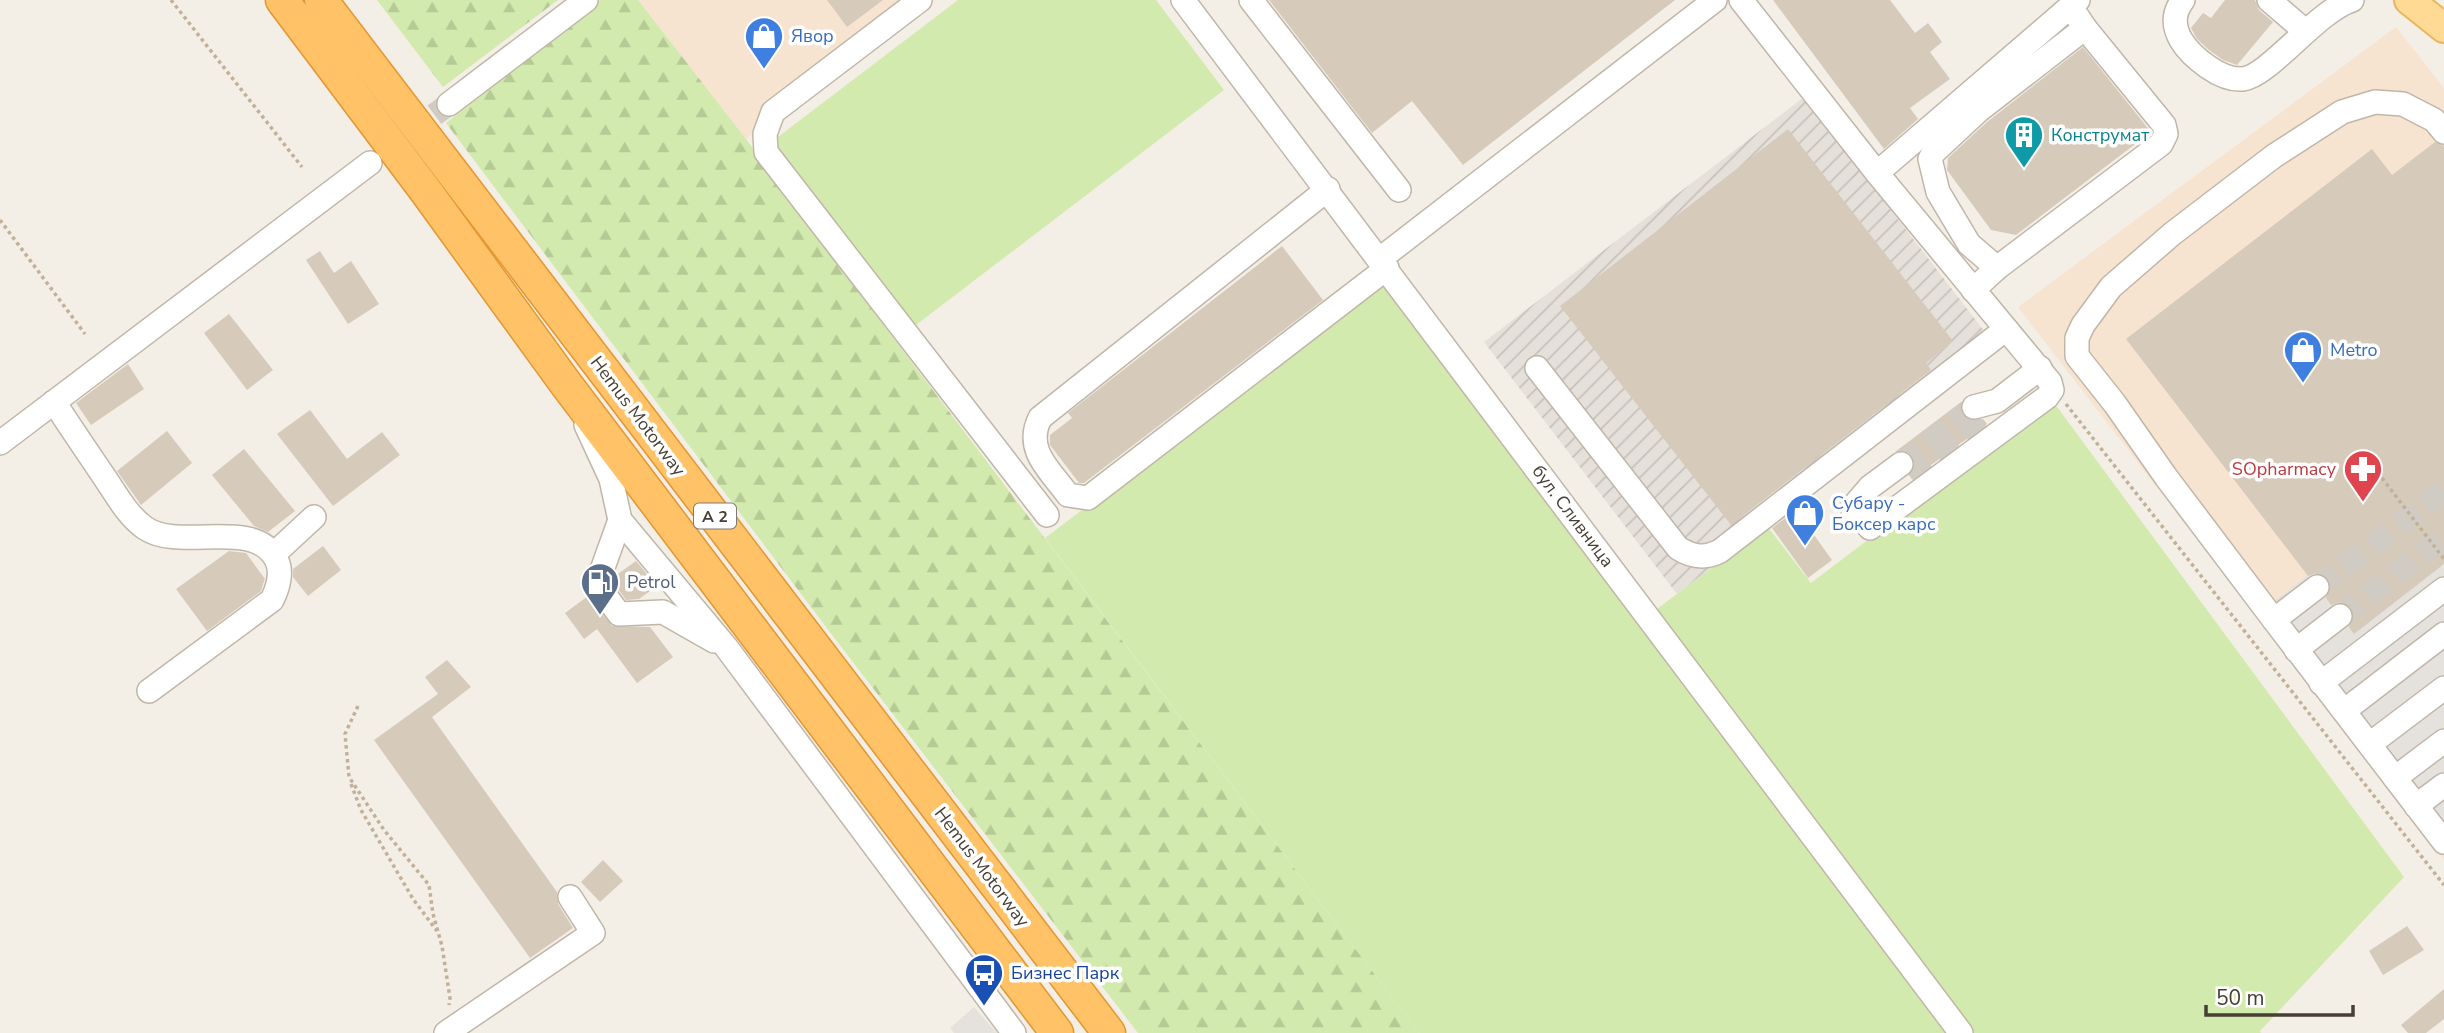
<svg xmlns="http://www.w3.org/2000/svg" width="2444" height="1033" font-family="'Nunito Sans',sans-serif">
  <defs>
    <pattern id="industrial-furrows" width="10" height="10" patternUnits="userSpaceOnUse" patternTransform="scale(1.75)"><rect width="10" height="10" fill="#e6e0db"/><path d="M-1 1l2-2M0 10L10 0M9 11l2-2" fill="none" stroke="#c7c1bd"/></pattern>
    <pattern id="forest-firs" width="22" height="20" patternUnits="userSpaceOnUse" patternTransform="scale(1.75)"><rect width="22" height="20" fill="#d2eaad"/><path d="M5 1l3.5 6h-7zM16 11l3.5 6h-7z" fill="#b6ca95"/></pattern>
  </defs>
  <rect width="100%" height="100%" fill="#f4efe6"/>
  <g fill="#f6e4d0">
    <polygon points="638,0 927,0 746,139"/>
    <polygon points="2396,27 2444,88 2444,860 2018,307"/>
  </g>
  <polygon fill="url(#industrial-furrows)" points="1804,97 1998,349 1677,594 1484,342"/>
  <g fill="#d2eaad">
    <polygon points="958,0 1156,0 1224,90 912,328 770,143"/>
    <polygon points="1387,279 1649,615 1767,526 1811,583 2052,400 2404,877 2260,1031 2261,1033 1419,1033 1045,538"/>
  </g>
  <g fill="url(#forest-firs)">
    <polygon points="377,0 558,0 443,87"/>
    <polygon points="600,0 638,0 746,139 848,278 1419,1033 1138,1033 829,631 446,123"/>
  </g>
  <g fill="#e5e2de">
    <polygon points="2444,469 2444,826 2272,603"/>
    <polygon points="974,1007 997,1033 954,1033 950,1028"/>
  </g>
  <g fill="#d6cabb">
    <polygon points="827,0 883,0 847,27"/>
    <polygon points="1269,0 1675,0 1463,165 1412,101 1372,133"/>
    <polygon points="1773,0 1890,0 1915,33 1928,23 1942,42 1930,52 1950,79 1910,108 1918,119 1884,149"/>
    <polygon points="2225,0 2255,0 2259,10 2273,22 2237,65 2223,60 2209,50 2197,39 2191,28 2203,13 2211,18"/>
    <polygon points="2083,47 2151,132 2016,235 1991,230 1947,170 1948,158 1987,122"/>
    <polygon points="1788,129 1953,341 1926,363 1931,370 1731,525 1560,306"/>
    <polygon points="2435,142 2444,146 2444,564 2354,634 2349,627 2354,615 2351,607 2339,602 2331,605 2326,598 2331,586 2328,578 2316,573 2308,576 2126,339 2372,149 2392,175"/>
    <polygon points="1282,246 1323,300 1084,483 1079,483 1050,445 1050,435 1072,418 1068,413"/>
    <polygon points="320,251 334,273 351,261 379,304 348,324 306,260"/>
    <polygon points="229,314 273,370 247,390 204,333"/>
    <polygon points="128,364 144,389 91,425 76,403"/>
    <polygon points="1961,402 1960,410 1965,417 1971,421 1983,419 1987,424 1912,479 1909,475 1914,469 1913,456 1906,451 1895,452"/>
    <polygon points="310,410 347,459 382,432 400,455 333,506 277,434"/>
    <polygon points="167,431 192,463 141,505 117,471"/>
    <polygon points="244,449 295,511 268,532 254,526 212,475"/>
    <polygon points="1796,510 1832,560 1808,578 1772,528"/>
    <polygon points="323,546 341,570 308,596 293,577 293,569"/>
    <polygon points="229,551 246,553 265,579 264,581 261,591 207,631 176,589"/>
    <polygon points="636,561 657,586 639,599 626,600 613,582 615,576"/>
    <polygon points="588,596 612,626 650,627 673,657 637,683 597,629 584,639 565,613"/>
    <polygon points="447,660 471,687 432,717 557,892 558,904 573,928 530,958 374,740 438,694 425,677"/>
    <polygon points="603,860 623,881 600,902 581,882"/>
    <polygon points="2407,926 2424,950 2383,975 2369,951"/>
    <polygon points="2444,989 2444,1019 2426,1033 2408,1033 2401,1025"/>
  </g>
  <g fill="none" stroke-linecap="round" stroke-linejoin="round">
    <g stroke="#d1ccc3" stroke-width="23" stroke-dasharray="23 11" stroke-linecap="butt">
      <polyline points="407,135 449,104"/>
      <polyline points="1901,464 1974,407"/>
      <polyline points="1912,479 1985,422"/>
      <polyline points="2317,587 2444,490"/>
      <polyline points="2340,616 2444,537"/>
    </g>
    <g stroke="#c0b6a8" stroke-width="26">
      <g id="minor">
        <polyline points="920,0 773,112 765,134 766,152 1047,515"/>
        <polyline points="1183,0 1961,1033"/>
        <polyline points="1251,0 1399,190"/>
        <polyline points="1741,0 1877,173 2050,382 2052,390 2047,397 1870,528 1852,508 1870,487 1901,464"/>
        <path d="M2183 0C2173 13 2173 26 2181 40 2187 50 2198 60 2208 67 2218 74 2230 80 2243 79 2269 76 2317 11 2352 0"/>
        <polyline points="2269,0 2305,31"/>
        <polyline points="449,104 586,0"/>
        <polyline points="2444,132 2434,120 2403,104 2375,102 2342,112 2274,156 2172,234 2111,287 2083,325 2077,338 2077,356 2115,404 2166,477 2274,620 2444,842"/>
        <polyline points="1877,173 2078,0"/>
        <path d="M1328 189 1040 418C1024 450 1050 470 1068 495L1088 498 1387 268"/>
        <polyline points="1380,259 1715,0"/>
        <polyline points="1997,268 1969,244 1938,192 1930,159 1934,152 1978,111 2085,28"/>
        <polyline points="1973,290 1997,268 2161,144 2166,134 2164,125 2085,28 2071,7"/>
        <path d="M1537 368 1678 548C1692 557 1705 559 1720 551L2006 329"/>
        <path d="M54 402C71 428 88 453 105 478 117 496 128 516 145 528 180 552 254 517 276 559 283 571 278 588 272 600L149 691"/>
        <polyline points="1974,407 1997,401 2040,368"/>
        <polyline points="586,425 611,479 620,520 726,647 1014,1033"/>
        <polyline points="0,443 370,163"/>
        <polyline points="620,520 597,584 619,614 663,612 714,641"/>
        <polyline points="274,554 314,517"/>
        <polyline points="2274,620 2317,587"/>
        <polyline points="2296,650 2340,616"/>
        <polyline points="2321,683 2444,589"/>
        <polyline points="2344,711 2444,634"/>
        <polyline points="2370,744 2444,688"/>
        <polyline points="2395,778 2444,741"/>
        <polyline points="2416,806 2444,785"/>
        <polyline points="446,1033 593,933 570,897"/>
      </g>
    </g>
    <g stroke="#e8b660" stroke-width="32">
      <polyline id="major" points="2409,0 2444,28"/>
    </g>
    <g stroke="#e39631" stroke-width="35">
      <g id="highway">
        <polyline points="282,0 425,190 566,384 1057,1033"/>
        <polyline points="321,0 1109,1033"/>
      </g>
    </g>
    <g stroke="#c2b199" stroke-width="3.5" stroke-dasharray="3.5 3.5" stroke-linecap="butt">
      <polyline points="171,0 302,167"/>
      <polyline points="0,220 85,334"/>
      <polyline points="2066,404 2444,885"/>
      <polyline points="2382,478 2444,559"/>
      <polyline points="358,706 345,734 349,777 384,830 429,885 433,914 442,946 450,998 449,1005"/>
      <polyline points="351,784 361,810 413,899 437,931"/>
    </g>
    <use href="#minor" stroke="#fff" stroke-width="23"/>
    <use href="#major" stroke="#ffda94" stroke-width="28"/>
    <use href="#highway" stroke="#ffc266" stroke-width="32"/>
  </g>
  <defs>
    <g id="shop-pin" transform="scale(2.0125)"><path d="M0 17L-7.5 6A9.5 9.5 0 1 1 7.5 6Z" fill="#3f7fe0" stroke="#fff"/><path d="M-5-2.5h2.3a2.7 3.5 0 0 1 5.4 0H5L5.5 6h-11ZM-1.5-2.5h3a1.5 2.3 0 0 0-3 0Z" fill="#fff"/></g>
    <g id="building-pin" transform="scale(2.0125)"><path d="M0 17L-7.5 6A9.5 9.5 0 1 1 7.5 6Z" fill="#0f9aa8" stroke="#fff"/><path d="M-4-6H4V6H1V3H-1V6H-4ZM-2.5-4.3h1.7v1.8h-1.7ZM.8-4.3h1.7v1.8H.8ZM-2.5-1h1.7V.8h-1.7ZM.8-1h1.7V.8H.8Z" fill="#fff"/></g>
    <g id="pharmacy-pin" transform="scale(2.0125)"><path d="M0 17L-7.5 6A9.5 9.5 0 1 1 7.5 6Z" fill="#e0444e" stroke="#fff"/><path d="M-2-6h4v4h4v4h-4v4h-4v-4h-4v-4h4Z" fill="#fff"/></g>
    <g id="fuel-pin" transform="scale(2.0125)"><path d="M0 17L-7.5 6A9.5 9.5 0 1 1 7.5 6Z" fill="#5c6f8a" stroke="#fff"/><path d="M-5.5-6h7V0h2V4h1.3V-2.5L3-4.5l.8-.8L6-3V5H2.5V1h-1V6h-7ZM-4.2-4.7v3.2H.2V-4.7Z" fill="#fff"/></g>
    <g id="bus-pin" transform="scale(2.0125)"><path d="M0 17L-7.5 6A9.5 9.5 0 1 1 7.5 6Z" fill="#1a4fb4" stroke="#fff"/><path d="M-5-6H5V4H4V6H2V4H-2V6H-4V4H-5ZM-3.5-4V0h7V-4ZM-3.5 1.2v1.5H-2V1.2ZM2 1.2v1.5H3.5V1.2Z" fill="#fff"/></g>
  </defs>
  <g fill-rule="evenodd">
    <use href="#shop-pin" x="764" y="36"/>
    <use href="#building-pin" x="2024" y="135"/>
    <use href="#shop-pin" x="2303" y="350"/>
    <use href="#pharmacy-pin" x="2363" y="469"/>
    <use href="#shop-pin" x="1805" y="513"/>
    <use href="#fuel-pin" x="600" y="582"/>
    <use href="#bus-pin" x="984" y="973"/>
  </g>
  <g text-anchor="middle" stroke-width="7" stroke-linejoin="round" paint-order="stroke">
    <rect fill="#fff" stroke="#7e7972" stroke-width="2" x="694" y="503.5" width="42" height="25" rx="5"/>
    <g font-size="16" font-weight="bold" fill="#473f35">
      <text x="715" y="522">A 2</text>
    </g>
    <g font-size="18" fill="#366cbe" stroke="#fff" text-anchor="start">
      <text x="791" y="42">Явор</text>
      <text x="2330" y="356">Metro</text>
      <text x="1832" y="509">Субару -<tspan x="1832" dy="21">Боксер карс</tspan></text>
    </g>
    <g font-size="18" fill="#0d838f" stroke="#fff" text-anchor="start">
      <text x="2051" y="141">Конструмат</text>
    </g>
    <g font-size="18" fill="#473f35" stroke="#fff">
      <text transform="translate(638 416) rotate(53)" y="6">Hemus Motorway</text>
      <text transform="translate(1573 516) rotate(53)" y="6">бул. Сливница</text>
      <text transform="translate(982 867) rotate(53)" y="6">Hemus Motorway</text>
    </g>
    <g font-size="18" fill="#be3a42" stroke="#fff" text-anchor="end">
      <text x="2336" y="475">SOpharmacy</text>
    </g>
    <g font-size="18" fill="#4e5e75" stroke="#fff" text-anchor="start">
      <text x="627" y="588">Petrol</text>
    </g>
    <g font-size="18" fill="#164399" stroke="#fff" text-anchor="start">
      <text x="1011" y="979">Бизнес Парк</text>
    </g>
  </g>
  <path d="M2206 1005v10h147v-10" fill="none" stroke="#473f35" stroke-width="3.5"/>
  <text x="2216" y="1005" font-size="21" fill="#473f35" stroke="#ffffff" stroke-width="5" paint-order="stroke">50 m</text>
</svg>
